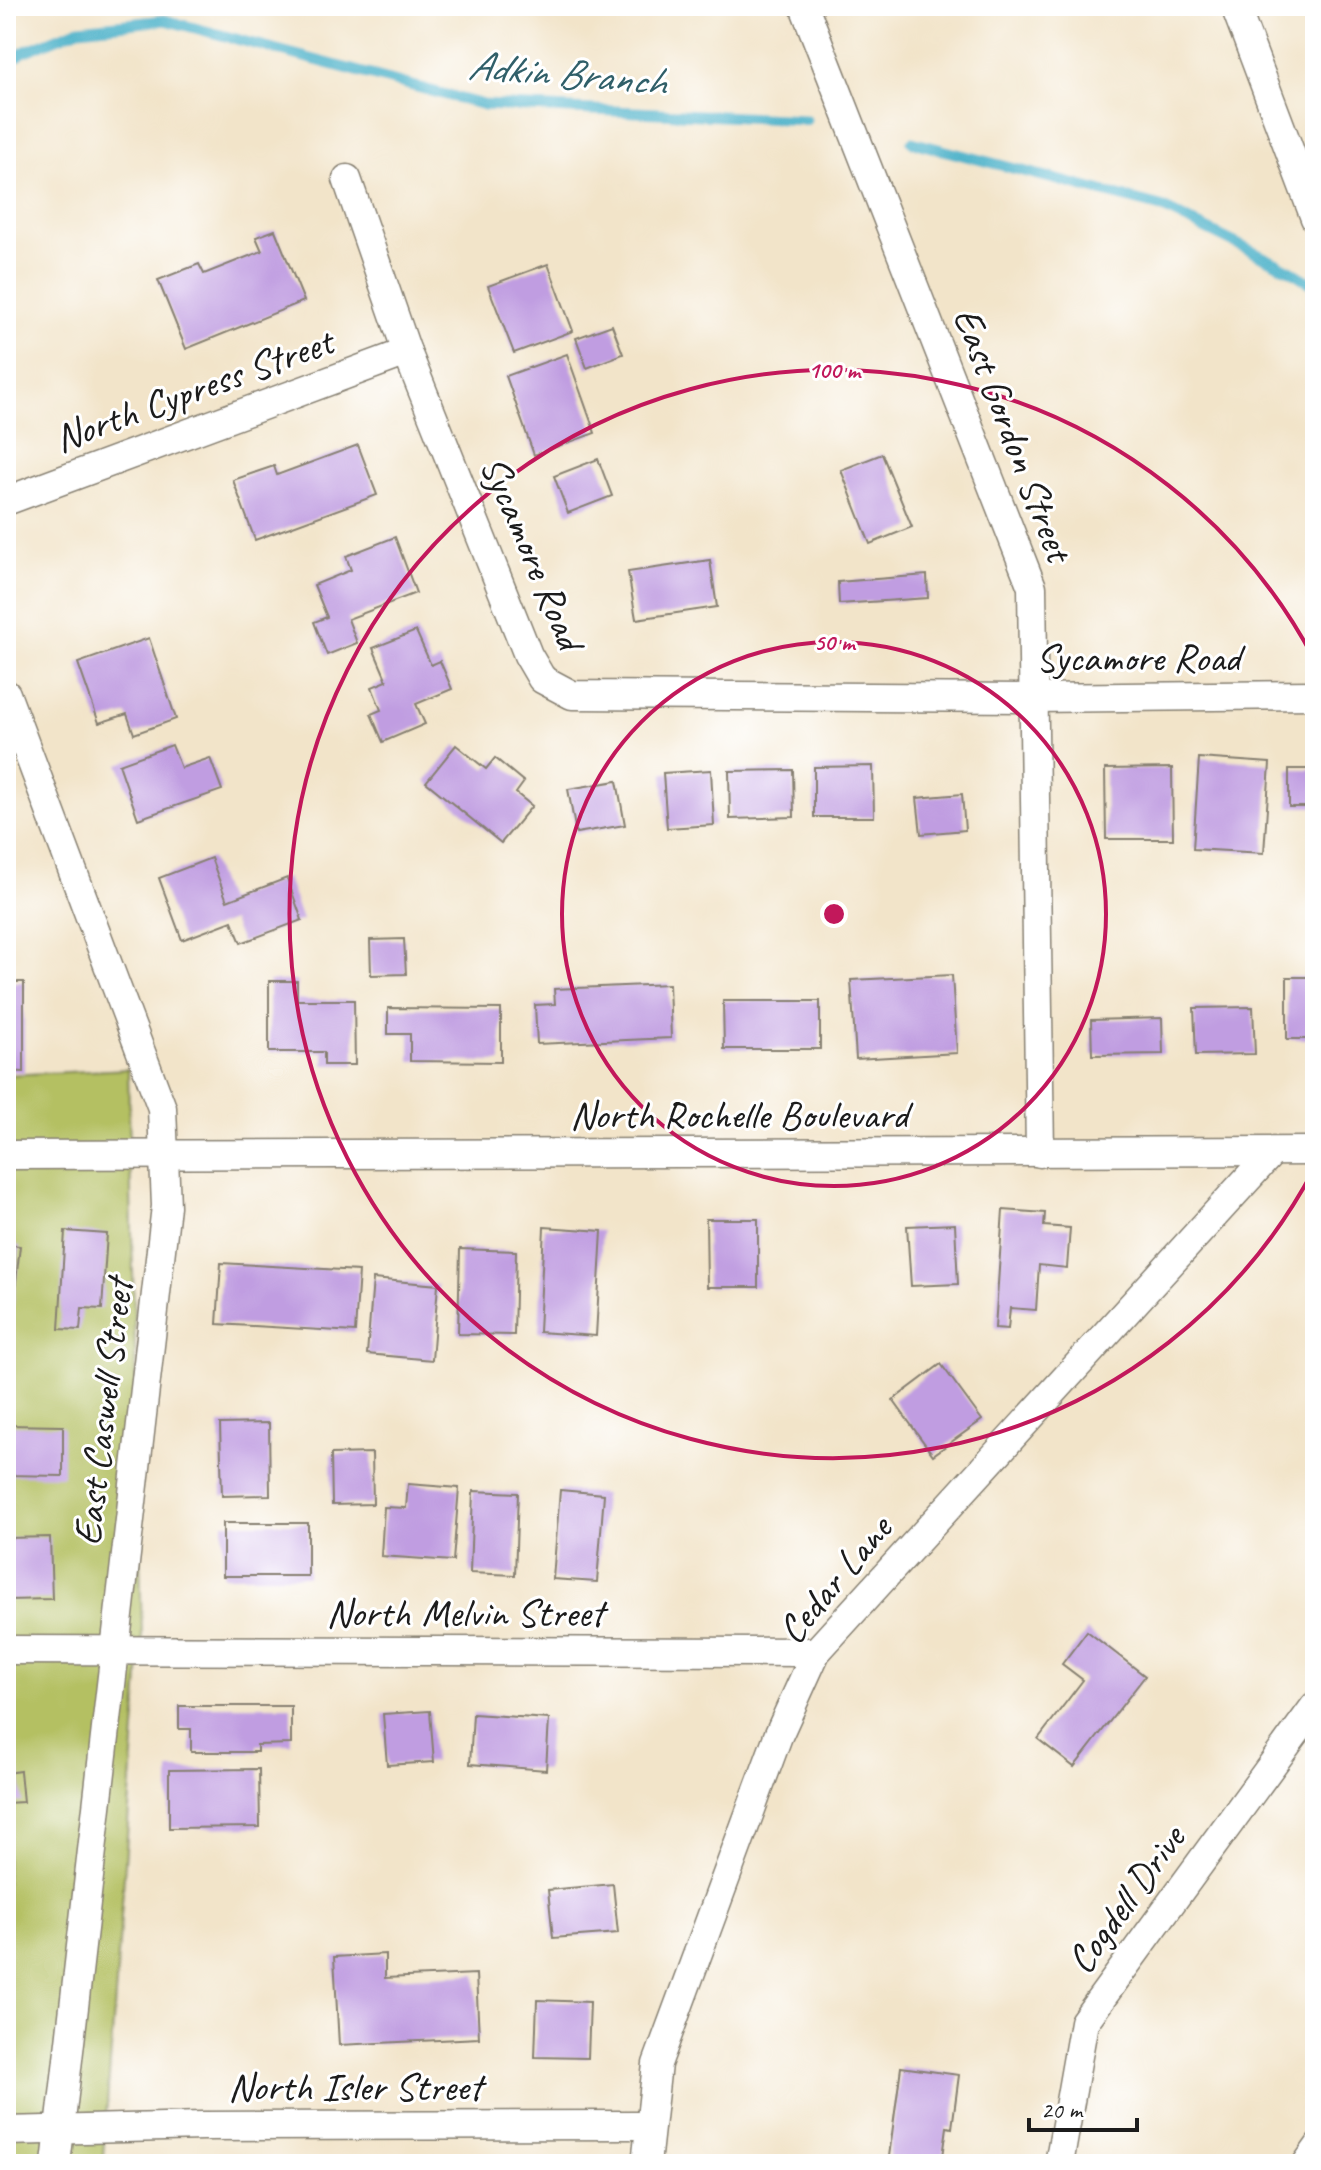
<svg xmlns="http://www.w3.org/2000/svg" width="1321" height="2170" font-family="Caveat,sans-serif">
  <rect width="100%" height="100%" fill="#fff"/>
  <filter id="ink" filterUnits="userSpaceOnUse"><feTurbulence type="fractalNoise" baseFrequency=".0125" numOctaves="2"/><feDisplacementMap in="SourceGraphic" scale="16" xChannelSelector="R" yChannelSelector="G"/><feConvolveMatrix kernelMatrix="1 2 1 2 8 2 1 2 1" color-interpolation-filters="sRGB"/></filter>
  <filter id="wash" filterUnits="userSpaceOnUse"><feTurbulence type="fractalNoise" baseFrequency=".006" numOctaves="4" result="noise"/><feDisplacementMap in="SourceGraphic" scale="32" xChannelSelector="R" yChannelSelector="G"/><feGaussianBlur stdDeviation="1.8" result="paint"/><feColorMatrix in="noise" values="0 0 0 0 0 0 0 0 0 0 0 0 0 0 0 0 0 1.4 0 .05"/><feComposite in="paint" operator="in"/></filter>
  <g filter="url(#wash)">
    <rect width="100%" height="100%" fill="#f2e4c9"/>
    <polygon fill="#b4c062" stroke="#686e3f" stroke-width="2" points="128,1069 142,1636 103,2157 102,2164 6,2164 6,1075"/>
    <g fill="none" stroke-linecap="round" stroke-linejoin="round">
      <g stroke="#49b0c8" stroke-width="11">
        <polyline points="6,65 23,52 79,29 165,20 484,105 806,120"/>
        <polyline points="912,142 1161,207 1292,271 1315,286"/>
      </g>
    </g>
    <g id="blocks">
      <g fill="#c09de1">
        <polygon points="275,230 304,301 186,349 158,280 199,264 204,274 262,251 256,237"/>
        <polygon points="548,264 573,331 514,353 488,286"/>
        <polygon points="612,325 623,354 587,368 576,338"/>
        <polygon points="567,354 595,433 534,455 506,376"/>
        <polygon points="358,445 377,495 255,540 233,480 274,466 277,475"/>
        <polygon points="882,454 912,527 870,544 841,470"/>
        <polygon points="598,459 612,496 568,513 554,476"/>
        <polygon points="395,537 416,593 348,619 357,643 327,655 314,622 327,617 314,585 351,570 346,556"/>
        <polygon points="710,560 717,607 636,619 628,572"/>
        <polygon points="927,575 928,598 839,604 838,582"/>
        <polygon points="416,631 431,665 440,661 452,689 416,704 425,724 383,742 371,714 381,710 372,687 387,681 373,648"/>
        <polygon points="149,638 176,719 134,734 127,714 99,723 78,663"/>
        <polygon points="172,745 181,768 210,758 222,790 138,819 119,764"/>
        <polygon points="456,745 486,769 495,758 524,782 516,793 532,806 501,843 426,782"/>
        <polygon points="1199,758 1270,763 1264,853 1193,849"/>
        <polygon points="873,766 874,817 814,817 814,767"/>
        <polygon points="1172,768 1173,839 1106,839 1105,769"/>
        <rect x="1289" y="769" width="26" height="38"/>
        <polygon points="711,770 714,825 667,828 663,773"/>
        <polygon points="793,770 794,817 730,819 729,771"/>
        <polygon points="617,781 625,825 576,833 568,789"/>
        <polygon points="962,794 965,830 921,834 917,798"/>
        <polygon points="211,858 227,901 287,878 302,920 241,943 232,921 182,940 159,878"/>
        <polygon points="404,939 406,974 371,975 370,940"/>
        <polygon points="952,975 957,1053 856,1059 851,980"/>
        <rect x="1287" y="977" width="28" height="62"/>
        <polygon points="269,981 297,981 297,1000 354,1000 355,1065 324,1065 324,1052 269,1052"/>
        <polygon points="6,982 24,982 24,1072 6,1071"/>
        <polygon points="669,984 671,1038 537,1044 535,1005 555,1004 554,989"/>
        <polygon points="723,1001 820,1001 820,1049 724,1049"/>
        <polygon points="1253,1007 1255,1054 1196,1055 1194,1008"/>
        <polygon points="388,1008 501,1009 501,1062 410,1061 410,1034 388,1034"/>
        <polygon points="1162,1018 1163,1054 1092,1055 1091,1020"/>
        <polygon points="1003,1210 1045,1213 1044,1226 1070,1228 1067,1268 1039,1265 1036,1310 1010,1308 1008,1329 995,1328"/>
        <polygon points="706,1219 758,1219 758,1287 707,1287"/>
        <polygon points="955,1224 958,1284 911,1286 907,1226"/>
        <polygon points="544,1227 602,1231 596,1336 539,1332"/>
        <polygon points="65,1231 107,1234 102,1309 82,1308 80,1330 59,1329"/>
        <polygon points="6,1244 20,1246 13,1307 6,1307"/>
        <polygon points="460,1249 516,1251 514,1335 458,1334"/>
        <polygon points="221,1263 359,1271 355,1332 217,1324"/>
        <polygon points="373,1279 438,1285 432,1360 367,1354"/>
        <polygon points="941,1364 982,1420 933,1455 893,1400"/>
        <polygon points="269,1423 270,1495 222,1496 220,1424"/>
        <polygon points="6,1425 63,1426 63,1476 6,1475"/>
        <polygon points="372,1453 373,1504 332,1505 331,1454"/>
        <polygon points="408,1484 459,1488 453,1561 381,1556 384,1507 406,1508"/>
        <polygon points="560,1490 604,1494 597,1582 553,1579"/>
        <polygon points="473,1491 518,1493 515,1575 470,1573"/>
        <rect x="223" y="1523" width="85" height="53"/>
        <polygon points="50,1537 52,1599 6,1600 6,1538"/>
        <polygon points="1087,1631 1145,1676 1074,1767 1038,1739 1083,1680 1062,1664"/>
        <polygon points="179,1706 291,1706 291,1744 257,1745 257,1752 191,1752 191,1729 179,1729"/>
        <polygon points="430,1711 434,1762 387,1765 383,1714"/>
        <polygon points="473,1714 549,1719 546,1770 470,1764"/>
        <polygon points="259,1769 260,1827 169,1828 169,1770"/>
        <polygon points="20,1771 23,1802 6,1803 6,1773"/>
        <polygon points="613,1884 618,1933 553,1938 548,1890"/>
        <polygon points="385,1954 385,1978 476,1974 479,2038 339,2045 334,1957"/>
        <polygon points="537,2000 590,2002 588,2058 535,2057"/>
        <polygon points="901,2067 959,2075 952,2128 947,2127 942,2164 888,2164"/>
      </g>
    </g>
  </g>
  <g filter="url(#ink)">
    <use href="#blocks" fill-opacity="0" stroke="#878072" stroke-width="2"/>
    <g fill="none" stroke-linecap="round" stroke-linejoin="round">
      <g stroke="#878072" stroke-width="17">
        <polyline id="service" points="1298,2164 1315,2140"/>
      </g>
      <g stroke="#878072" stroke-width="31">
        <g id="minor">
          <polyline points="804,6 1032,587 1040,1153"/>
          <polyline points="1235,6 1315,218"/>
          <polyline points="347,179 407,352 528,655 542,679 572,695 1034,698 1315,695"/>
          <polyline points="6,501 407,352"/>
          <polyline points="6,694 162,1108 166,1206 56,2164"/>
          <polyline points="6,1155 1315,1151"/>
          <polyline points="6,1650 816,1652"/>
          <polyline points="6,2131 203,2126 650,2125"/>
          <polyline points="646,2164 657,2064 778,1736 816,1652 1272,1152"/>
          <polyline points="1059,2164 1084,2022 1315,1706"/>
        </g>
      </g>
      <use href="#service" stroke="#fff" stroke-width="14"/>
      <use href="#minor" stroke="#fff" stroke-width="28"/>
    </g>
  </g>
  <g fill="none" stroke="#c2185b" stroke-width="4">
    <circle cx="834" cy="914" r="272"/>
    <path d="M1314 1169A544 544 0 1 1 1314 659"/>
  </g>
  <g text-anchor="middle" stroke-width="6" stroke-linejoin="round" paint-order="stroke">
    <g font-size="40" fill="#1c1c1c" stroke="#fff">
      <text transform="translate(193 389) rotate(-20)" y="14">North Cypress Street</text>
      <text transform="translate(1014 434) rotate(69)" y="14">East Gordon Street</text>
      <text transform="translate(533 552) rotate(67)" y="14">Sycamore Road</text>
      <text x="1138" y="671">Sycamore Road</text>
      <text x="739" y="1128">North Rochelle Boulevard</text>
      <text transform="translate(102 1412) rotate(-83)" y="14">East Caswell Street</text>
      <text transform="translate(834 1579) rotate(-50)" y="14">Cedar Lane</text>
      <text x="465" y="1626">North Melvin Street</text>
      <text transform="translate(1125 1899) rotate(-54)" y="14">Cogdell Drive</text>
      <text x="355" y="2100">North Isler Street</text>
    </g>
    <g font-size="42" font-style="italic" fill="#305f69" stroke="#fff">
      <text transform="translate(567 72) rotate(5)" y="15">Adkin Branch</text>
    </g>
  </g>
  <circle cx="834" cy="914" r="12" fill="#c2185b" stroke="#fff" stroke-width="4"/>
  <g font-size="24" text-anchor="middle" font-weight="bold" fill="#c2185b" stroke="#fff" stroke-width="6" stroke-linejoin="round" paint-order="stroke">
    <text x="834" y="378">100 m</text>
    <text x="834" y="650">50 m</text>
  </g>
  <rect width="1321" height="2170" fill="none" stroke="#fff" stroke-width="32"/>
  <path d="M1029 2118v12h108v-12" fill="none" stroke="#1c1c1c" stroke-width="4"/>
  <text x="1041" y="2118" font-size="24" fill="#1c1c1c" stroke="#ffffff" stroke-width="6" paint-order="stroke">20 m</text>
</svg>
